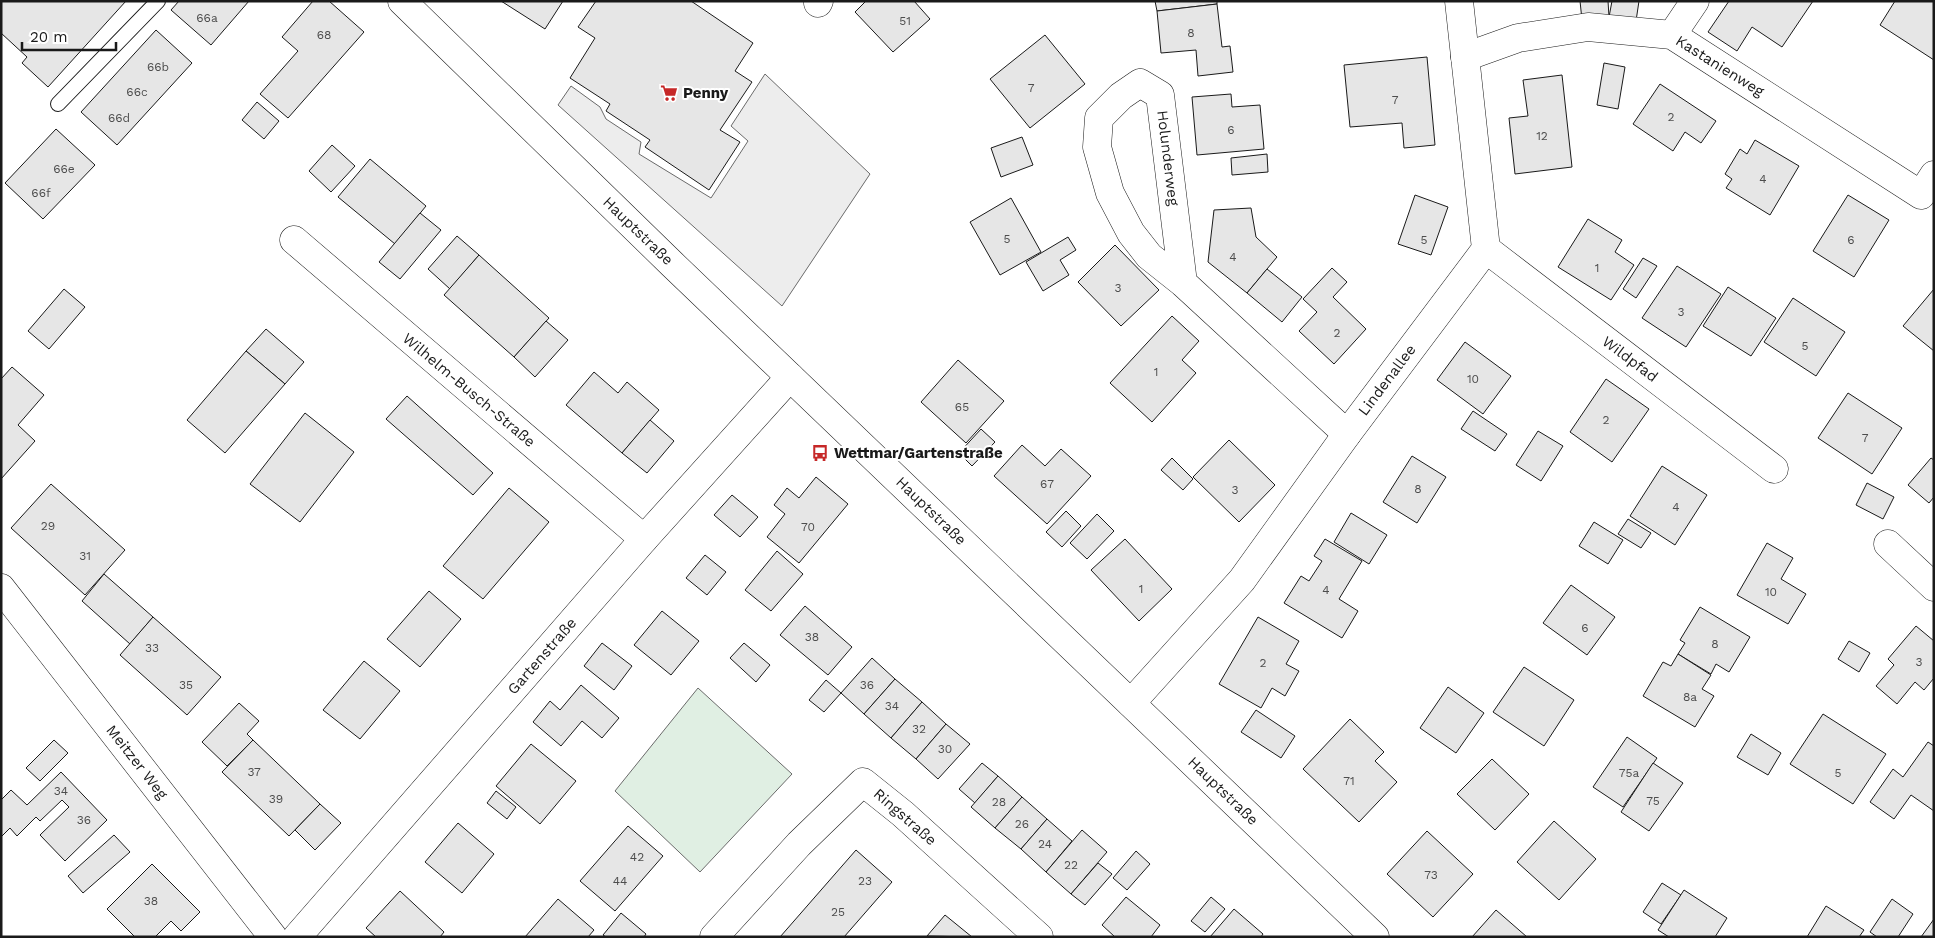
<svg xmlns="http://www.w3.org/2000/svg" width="1935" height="938" font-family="'Work Sans',sans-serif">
  <rect width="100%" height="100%" fill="#fff"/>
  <polygon fill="#e0efe3" stroke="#6a6a6a" points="698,688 792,774 700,872 615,791"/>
  <polygon fill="#ededed" stroke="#6a6a6a" points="765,74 870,174 782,306 558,105 571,86 600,107 606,119 641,142 639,154 711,198 748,141 731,126"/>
  <g fill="#e6e6e6" stroke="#1a1a1a">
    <polygon points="1,1 126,1 48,87 22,63 27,57 1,33"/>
    <polygon points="179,1 249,1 211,45 171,10"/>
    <polygon points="313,1 329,1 364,32 288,118 260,94 298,51 282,37"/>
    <polygon points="501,1 563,1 545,29"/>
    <polygon points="596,1 691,1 753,43 735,71 752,82 720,130 740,142 709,190 645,147 650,140 606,111 610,104 570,78 595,38 578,27"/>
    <polygon points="866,1 914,1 930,19 893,52 855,12"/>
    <polygon points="1155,1 1217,1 1217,4 1157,11"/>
    <polygon points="1580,1 1608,1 1609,17 1582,20"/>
    <polygon points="1612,1 1639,1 1636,21 1609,17"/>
    <polygon points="1729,1 1813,1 1782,47 1752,27 1737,51 1708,32"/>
    <polygon points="1895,1 1934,1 1934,60 1880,25"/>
    <polygon points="1217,4 1222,47 1230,46 1233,72 1198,76 1196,50 1161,53 1157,11"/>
    <polygon points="156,30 192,63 117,145 81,112"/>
    <polygon points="1045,35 1085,84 1030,128 990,79"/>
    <polygon points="1427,57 1435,145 1404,148 1402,123 1350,127 1344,65"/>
    <polygon points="1604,63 1625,67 1618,109 1597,105"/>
    <polygon points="1562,75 1572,167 1515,174 1509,118 1528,116 1523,80"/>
    <polygon points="1660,84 1716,121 1701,143 1685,132 1673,151 1633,124"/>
    <polygon points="1231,94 1232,107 1260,105 1264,149 1197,155 1192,97"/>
    <polygon points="257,102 279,121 264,139 242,120"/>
    <polygon points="56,129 95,165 43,219 5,183"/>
    <polygon points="1022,137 1033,165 1001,177 991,148"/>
    <polygon points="1755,140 1799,166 1770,215 1726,188 1732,179 1725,174 1740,149 1747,154"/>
    <polygon points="332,145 355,166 331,192 309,171"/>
    <polygon points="1267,154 1268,172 1232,175 1231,158"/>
    <polygon points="370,159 426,206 395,244 338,197"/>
    <polygon points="1415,195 1448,207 1431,255 1398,244"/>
    <polygon points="1848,195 1889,220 1854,277 1813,251"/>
    <polygon points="1011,198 1041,252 1000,275 970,222"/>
    <polygon points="1251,208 1256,237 1277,257 1247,293 1208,262 1214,210"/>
    <polygon points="420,213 441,230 400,279 379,262"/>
    <polygon points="1588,219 1622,240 1615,252 1634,265 1611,300 1558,267"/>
    <polygon points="457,236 479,255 450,289 428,269"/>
    <polygon points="1068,237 1076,250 1060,260 1069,275 1043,291 1026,262"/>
    <polygon points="1115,245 1159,290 1121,326 1078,282"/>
    <polygon points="479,255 549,318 514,357 444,295"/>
    <polygon points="1643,258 1657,266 1636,298 1623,289"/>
    <polygon points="1677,266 1721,294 1686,347 1642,318"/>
    <polygon points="1332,268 1347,282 1333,297 1366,329 1334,364 1299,331 1317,312 1303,299"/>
    <polygon points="1267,269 1302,297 1282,322 1247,293"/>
    <polygon points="1728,287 1776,318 1751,356 1703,326"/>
    <polygon points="64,289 85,307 49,349 28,331"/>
    <polygon points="1934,289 1934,351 1903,326"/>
    <polygon points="1793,298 1845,332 1816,376 1764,342"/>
    <polygon points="1172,316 1199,341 1182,360 1196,373 1152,422 1110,383"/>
    <polygon points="546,321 568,340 535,377 514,357"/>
    <polygon points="266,329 304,362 285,384 246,351"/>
    <polygon points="1465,342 1511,376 1483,414 1437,380"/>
    <polygon points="246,351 285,384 225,453 187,420"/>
    <polygon points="958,360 1004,401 966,443 921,402"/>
    <polygon points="12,367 44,395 18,425 35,441 1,479 1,379"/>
    <polygon points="594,372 618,393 627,382 659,410 622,453 566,405"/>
    <polygon points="1606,379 1649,409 1612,462 1570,432"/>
    <polygon points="1848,393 1902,428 1872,474 1818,438"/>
    <polygon points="407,396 493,473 473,495 386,419"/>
    <polygon points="1473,411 1507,434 1495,451 1461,429"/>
    <polygon points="305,413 354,452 300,522 250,484"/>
    <polygon points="650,420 674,441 647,473 622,453"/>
    <polygon points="981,429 995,442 972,466 959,453"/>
    <polygon points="1538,431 1563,446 1541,481 1516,465"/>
    <polygon points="1229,440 1275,485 1239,522 1193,477"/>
    <polygon points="1022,445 1045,466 1061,449 1091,476 1047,524 994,476"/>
    <polygon points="1412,456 1446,477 1417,523 1383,502"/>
    <polygon points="1172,458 1193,479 1183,490 1161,470"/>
    <polygon points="1931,458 1934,460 1934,497 1929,503 1908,485"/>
    <polygon points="1662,466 1707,495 1675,545 1630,516"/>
    <polygon points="816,477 848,504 799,563 767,537 785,514 774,505 787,488 799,498"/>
    <polygon points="1867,483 1894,497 1883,519 1856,505"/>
    <polygon points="51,484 125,550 85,595 11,528"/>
    <polygon points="509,488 549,522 483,599 443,566"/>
    <polygon points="732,495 758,517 740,537 714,515"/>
    <polygon points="1066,511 1081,526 1062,547 1046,532"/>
    <polygon points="1351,513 1387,535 1369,564 1334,542"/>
    <polygon points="1097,514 1114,531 1087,559 1070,543"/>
    <polygon points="1628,519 1651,533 1641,548 1618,534"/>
    <polygon points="1594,522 1623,540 1608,564 1579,546"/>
    <polygon points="1125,539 1172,589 1139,621 1091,570"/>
    <polygon points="1325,539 1362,561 1339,599 1358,611 1342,638 1284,603 1301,576 1309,581 1322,561 1314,556"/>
    <polygon points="1767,543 1793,558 1781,579 1806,594 1788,624 1737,595"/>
    <polygon points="777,551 803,574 771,611 745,590"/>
    <polygon points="705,555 726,572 707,595 686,578"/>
    <polygon points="104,574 153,617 130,644 82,601"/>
    <polygon points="1571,585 1615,617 1587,655 1543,623"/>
    <polygon points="429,591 461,619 420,667 387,639"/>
    <polygon points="805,606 852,647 828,675 780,635"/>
    <polygon points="1700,607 1750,637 1729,672 1716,664 1711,674 1678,654 1685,643 1680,640"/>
    <polygon points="662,611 699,641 671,675 634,645"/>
    <polygon points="153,617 221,677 187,715 120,655"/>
    <polygon points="1258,617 1299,641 1286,664 1299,671 1285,696 1272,688 1261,708 1219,684"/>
    <polygon points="1916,626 1934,641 1934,678 1924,690 1915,682 1897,704 1876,686 1894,665 1888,659"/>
    <polygon points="1849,641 1870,653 1859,672 1838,659"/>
    <polygon points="602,643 632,666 614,690 584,666"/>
    <polygon points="744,643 770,665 756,682 730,658"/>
    <polygon points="1678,654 1711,675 1702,689 1714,696 1695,727 1643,696 1663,662 1671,666"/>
    <polygon points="872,658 895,679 864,714 841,693"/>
    <polygon points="364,661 400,691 360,739 323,710"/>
    <polygon points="1524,667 1574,700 1544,746 1493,712"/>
    <polygon points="895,679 922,702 891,738 864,714"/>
    <polygon points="826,680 841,693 824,712 809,700"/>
    <polygon points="581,685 619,718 602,738 582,721 561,746 533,722 550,701 560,710"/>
    <polygon points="1448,687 1484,713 1456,753 1420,728"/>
    <polygon points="922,702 946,724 916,759 891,738"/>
    <polygon points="239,703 259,721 247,734 253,740 227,766 202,742"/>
    <polygon points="1256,710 1295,736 1281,758 1241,732"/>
    <polygon points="1823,714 1886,754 1853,804 1790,764"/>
    <polygon points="1350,719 1384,752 1375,761 1397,782 1359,822 1303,769"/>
    <polygon points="946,724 970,744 938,779 916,759"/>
    <polygon points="1751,734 1781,753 1768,775 1737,757"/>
    <polygon points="1627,737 1657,758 1623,807 1593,787"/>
    <polygon points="54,740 68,753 40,781 26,768"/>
    <polygon points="253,740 320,804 289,836 222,772"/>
    <polygon points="1928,742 1934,746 1934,811 1911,795 1894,819 1870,802 1893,769 1903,777"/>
    <polygon points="531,744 576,781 540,824 496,786"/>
    <polygon points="1492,759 1529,794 1495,830 1457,794"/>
    <polygon points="982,763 998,776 975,803 959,789"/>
    <polygon points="1653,763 1683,783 1649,831 1621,812"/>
    <polygon points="61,772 107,820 65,861 40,835 69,807 62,800 40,821 36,817 17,836 10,828 1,837 1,800 11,790 27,805"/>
    <polygon points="998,776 1022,797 995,828 971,807"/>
    <polygon points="496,791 516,807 507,819 487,803"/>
    <polygon points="1022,797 1047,819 1021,849 995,828"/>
    <polygon points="320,804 341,823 315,850 295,830"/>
    <polygon points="1047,819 1072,841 1046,872 1021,849"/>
    <polygon points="1554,821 1596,859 1559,900 1517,862"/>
    <polygon points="458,823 494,854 462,893 425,862"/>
    <polygon points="628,826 663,856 615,911 580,881"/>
    <polygon points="1082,830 1107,852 1071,894 1046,872"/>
    <polygon points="1427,831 1473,874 1433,917 1387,874"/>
    <polygon points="114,835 130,852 83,893 68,876"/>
    <polygon points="856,850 892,882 844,937 780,937"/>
    <polygon points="1136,851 1150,864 1127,890 1113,878"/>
    <polygon points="1098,863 1112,874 1085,905 1071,894"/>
    <polygon points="152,864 200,912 181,931 171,921 155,937 135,937 107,909"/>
    <polygon points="1662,883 1681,895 1661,924 1643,912"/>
    <polygon points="1684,890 1727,918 1715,937 1669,937 1658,930"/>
    <polygon points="400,891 444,932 440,937 376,937 366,928"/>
    <polygon points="1126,897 1160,925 1151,937 1115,937 1102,925"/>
    <polygon points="1211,897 1225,909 1205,932 1191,921"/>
    <polygon points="558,899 594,930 588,937 525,937"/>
    <polygon points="1892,899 1913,914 1898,937 1877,937 1870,932"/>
    <polygon points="1826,906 1864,930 1859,937 1807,937"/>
    <polygon points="1234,909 1263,934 1261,937 1210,937"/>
    <polygon points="1496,910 1527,937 1472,937"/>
    <polygon points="621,913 646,934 644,937 606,937 603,935"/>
    <polygon points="945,915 972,937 927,936"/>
    <polygon points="1934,919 1934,937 1921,937"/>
  </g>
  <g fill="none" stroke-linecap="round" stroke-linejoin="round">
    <g stroke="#1a1a1a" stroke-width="16">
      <polyline id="lane" points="58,104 158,1"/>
    </g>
    <g stroke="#1a1a1a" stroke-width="29">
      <g id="street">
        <polyline points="818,3 819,1"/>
        <polyline points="1672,35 1695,1"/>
        <polyline points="1465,57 1518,38 1588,27 1672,35 1921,195 1934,175"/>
        <polyline points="294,240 644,539"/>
        <polyline points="1486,249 1774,469"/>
        <polyline points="1183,283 1149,256 1131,233 1110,193 1097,147 1099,118 1121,96 1140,83 1160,95 1183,283 1347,434"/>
        <polyline points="1888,544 1934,587"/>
        <polyline points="1,588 273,937"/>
        <polyline points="1131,703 1242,580 1347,434 1486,249 1459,1"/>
        <polyline points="297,937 644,539 790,377"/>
        <polyline points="714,937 799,844 863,782 903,814 1039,937"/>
      </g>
    </g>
    <g stroke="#1a1a1a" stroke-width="29">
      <polyline id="secondary" points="402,1 672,264 1375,937"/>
    </g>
    <use href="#lane" stroke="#fff" stroke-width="14"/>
    <use href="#street" stroke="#fff" stroke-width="28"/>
    <use href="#secondary" stroke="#fff" stroke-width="28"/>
  </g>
  <defs>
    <g id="supermarket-bare" transform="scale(1.35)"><path d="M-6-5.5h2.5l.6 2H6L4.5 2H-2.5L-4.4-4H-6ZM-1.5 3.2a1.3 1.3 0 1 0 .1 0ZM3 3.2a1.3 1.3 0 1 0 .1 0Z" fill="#c62828" stroke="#fff" stroke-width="2.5" paint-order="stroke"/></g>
    <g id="bus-bare" transform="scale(1.35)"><path d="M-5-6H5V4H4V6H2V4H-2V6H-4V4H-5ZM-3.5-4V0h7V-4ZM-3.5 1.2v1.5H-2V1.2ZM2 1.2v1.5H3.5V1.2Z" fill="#c62828" stroke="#fff" stroke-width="2.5" paint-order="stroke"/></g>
  </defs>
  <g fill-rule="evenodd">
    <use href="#supermarket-bare" x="669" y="93"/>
    <use href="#bus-bare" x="820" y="453"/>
  </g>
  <g text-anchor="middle" stroke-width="4" stroke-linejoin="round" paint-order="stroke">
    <g font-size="12" fill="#4d4d4d">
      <text x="207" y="22">66a</text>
      <text x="905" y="25">51</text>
      <text x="1191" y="37">8</text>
      <text x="324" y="39">68</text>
      <text x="158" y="71">66b</text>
      <text x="1031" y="92">7</text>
      <text x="137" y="96">66c</text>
      <text x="1395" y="104">7</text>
      <text x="1671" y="121">2</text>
      <text x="119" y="122">66d</text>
      <text x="1231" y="134">6</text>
      <text x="1542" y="140">12</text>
      <text x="64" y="173">66e</text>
      <text x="1763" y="183">4</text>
      <text x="41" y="197">66f</text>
      <text x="1007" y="243">5</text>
      <text x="1424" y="244">5</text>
      <text x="1851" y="244">6</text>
      <text x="1233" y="261">4</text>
      <text x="1597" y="272">1</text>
      <text x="1118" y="292">3</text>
      <text x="1681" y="316">3</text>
      <text x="1337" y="337">2</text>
      <text x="1805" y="350">5</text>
      <text x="1156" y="376">1</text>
      <text x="1473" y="383">10</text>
      <text x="962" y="411">65</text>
      <text x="1606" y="424">2</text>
      <text x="1865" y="442">7</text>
      <text x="1047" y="488">67</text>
      <text x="1418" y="493">8</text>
      <text x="1235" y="494">3</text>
      <text x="1676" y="511">4</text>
      <text x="48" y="530">29</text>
      <text x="808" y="531">70</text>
      <text x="85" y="560">31</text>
      <text x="1141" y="593">1</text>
      <text x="1326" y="594">4</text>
      <text x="1771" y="596">10</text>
      <text x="1585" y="632">6</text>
      <text x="812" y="641">38</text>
      <text x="1715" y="648">8</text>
      <text x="152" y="652">33</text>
      <text x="1919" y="666">3</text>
      <text x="1263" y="667">2</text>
      <text x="186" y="689">35</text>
      <text x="867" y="689">36</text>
      <text x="1690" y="701">8a</text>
      <text x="892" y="710">34</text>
      <text x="919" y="733">32</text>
      <text x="945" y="753">30</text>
      <text x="254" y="776">37</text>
      <text x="1629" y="777">75a</text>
      <text x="1838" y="777">5</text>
      <text x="1349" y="785">71</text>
      <text x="61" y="795">34</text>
      <text x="276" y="803">39</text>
      <text x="1653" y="805">75</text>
      <text x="999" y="806">28</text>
      <text x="84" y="824">36</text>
      <text x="1022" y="828">26</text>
      <text x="1045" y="848">24</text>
      <text x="637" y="861">42</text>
      <text x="1071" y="869">22</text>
      <text x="1431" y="879">73</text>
      <text x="620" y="885">44</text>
      <text x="865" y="885">23</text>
      <text x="151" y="905">38</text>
      <text x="838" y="916">25</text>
    </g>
    <g font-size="15" fill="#1a1a1a" stroke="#fff">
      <text transform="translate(1720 66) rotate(32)" y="5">Kastanienweg</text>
      <text transform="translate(1168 158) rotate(83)" y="5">Holunderweg</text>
      <text transform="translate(638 231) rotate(44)" y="5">Hauptstraße</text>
      <text transform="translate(1630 359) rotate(37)" y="5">Wildpfad</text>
      <text transform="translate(1387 380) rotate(-53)" y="5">Lindenallee</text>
      <text transform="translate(469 390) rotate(40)" y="5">Wilhelm-Busch-Straße</text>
      <text transform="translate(931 511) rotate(44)" y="5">Hauptstraße</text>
      <text transform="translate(542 656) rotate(-49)" y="5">Gartenstraße</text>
      <text transform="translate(137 762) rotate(52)" y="5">Meitzer Weg</text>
      <text transform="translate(1223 791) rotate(44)" y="5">Hauptstraße</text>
      <text transform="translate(905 817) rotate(41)" y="5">Ringstraße</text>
    </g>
    <g font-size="15" font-weight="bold" fill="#1a1a1a" stroke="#fff" text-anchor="start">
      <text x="683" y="98">Penny</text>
      <text x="834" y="458">Wettmar/Gartenstraße</text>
    </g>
  </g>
  <rect width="1935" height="938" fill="none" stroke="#1a1a1a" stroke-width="5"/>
  <path d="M22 42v8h94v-8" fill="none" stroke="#1a1a1a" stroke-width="2.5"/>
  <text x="30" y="42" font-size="15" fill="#1a1a1a" stroke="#ffffff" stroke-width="4" paint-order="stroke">20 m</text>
</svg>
